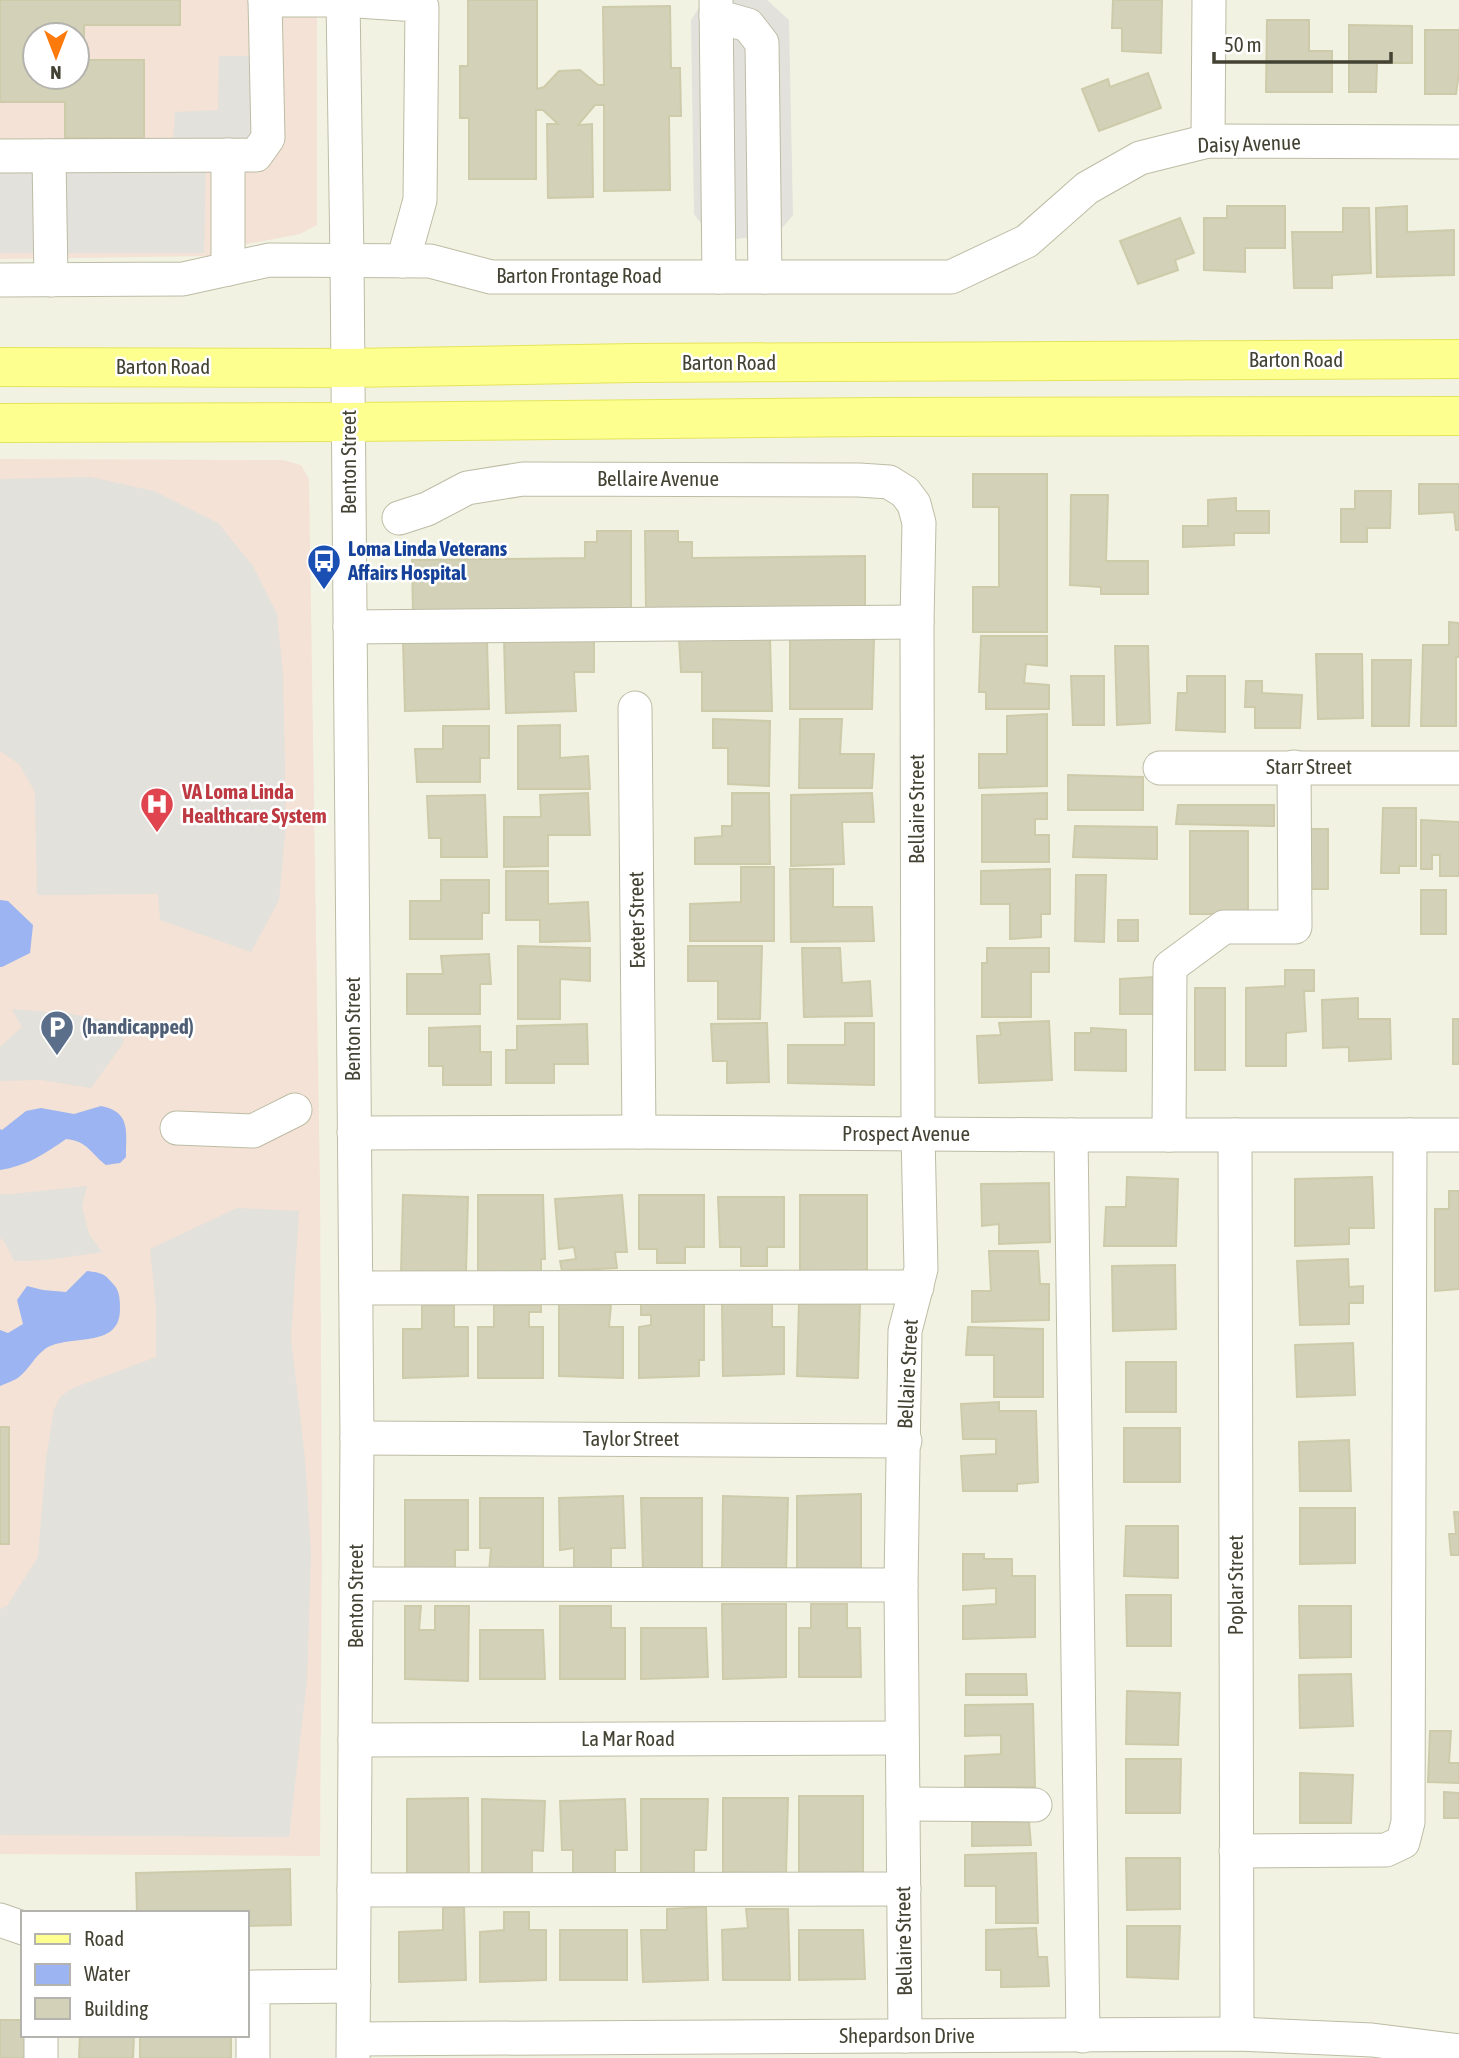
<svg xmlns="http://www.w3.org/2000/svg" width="1459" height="2058" font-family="'Asap Condensed',sans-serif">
  <rect width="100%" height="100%" fill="#f2f2e2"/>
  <g fill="#f3e2d5" fill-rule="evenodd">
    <path d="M0 0H317V225L300 234 242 245 211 256 0 259ZM35 35H77V77H35Z"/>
    <polygon points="0,459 283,460 301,465 309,479 320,1189 322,1529 320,1856 0,1854"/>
  </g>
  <g fill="#e2e1db">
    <polygon points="704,0 767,0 789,20 793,215 778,233 737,239 706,230 694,214 691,20"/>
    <polygon points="219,56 254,56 254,143 206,145 204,253 0,253 0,145 173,145 175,112 218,110"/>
    <polygon points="90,477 154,491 218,523 253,566 277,614 283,674 286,824 279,900 251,952 160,920 158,894 37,895 35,792 19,764 0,751 0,479"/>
    <polygon points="12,1009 71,1014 115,1022 124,1042 91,1088 41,1080 0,1081 0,1047 22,1027"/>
    <polygon points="87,1186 82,1206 89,1234 102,1252 47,1260 14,1261 4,1241 0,1238 0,1194 13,1194"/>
    <polygon points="237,1208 299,1211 291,1338 305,1458 311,1554 307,1680 289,1837 0,1835 0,1609 7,1606 38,1557 46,1459 54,1409 61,1396 73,1388 156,1357 156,1306 150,1249"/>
  </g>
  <g fill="#9cb4f1">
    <polygon points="0,900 8,901 33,925 30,953 2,967 0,967"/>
    <path d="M101 1106C131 1112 126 1131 126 1157L120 1163 106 1165C91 1154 88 1141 66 1139 45 1154 26 1166 0 1170V1129L2 1130 26 1111 41 1108 74 1114Z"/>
    <path d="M87 1271C102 1273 104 1273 114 1285 120 1291 120 1302 120 1310 119 1350 69 1333 45 1349 35 1356 29 1369 19 1377 14 1381 6 1383 0 1386V1330L8 1333 23 1324 17 1300 27 1286 43 1290 66 1292Z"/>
  </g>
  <g fill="#d3d1b7" stroke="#cecbab" stroke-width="2" fill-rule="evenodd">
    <path d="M0 0H180V25H84V60H144V138H65V102H0ZM35 35H77V77H35Z"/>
    <polygon points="468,0 537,0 537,89 544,87 559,71 580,70 598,85 604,85 603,7 670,6 671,68 680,68 681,116 669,116 670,190 604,191 604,105 595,105 578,125 592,124 593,197 548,198 547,124 558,124 543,110 536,110 536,179 469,179 469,118 460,118 460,66 468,66"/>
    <polygon points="1113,0 1162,0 1161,53 1122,51 1122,28 1112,28"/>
    <polygon points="1267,20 1309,20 1309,51 1332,51 1332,92 1266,92"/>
    <polygon points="1349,25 1412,26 1412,63 1377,63 1376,92 1349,92"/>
    <polygon points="1425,30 1459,30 1459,72 1456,94 1425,94"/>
    <polygon points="1148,73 1161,108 1099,131 1082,89 1108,79 1110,87"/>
    <polygon points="1227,206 1285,206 1285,248 1245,248 1245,272 1204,270 1204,218 1227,218"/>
    <polygon points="1407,206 1407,232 1454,230 1454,275 1377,277 1376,208"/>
    <polygon points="1343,208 1369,208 1371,273 1332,275 1332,288 1294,288 1292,232 1343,232"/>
    <polygon points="1180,218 1194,253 1175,260 1178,270 1138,284 1120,241"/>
    <polygon points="973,474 1047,474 1047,632 973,632 973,587 999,587 999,507 973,507"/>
    <polygon points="1419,484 1459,484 1459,530 1456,530 1454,512 1419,514"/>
    <polygon points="1355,491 1391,491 1390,528 1367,528 1367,542 1341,542 1341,509 1355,509"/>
    <polygon points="1071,495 1108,495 1106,561 1148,561 1148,594 1101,594 1101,587 1070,585"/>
    <polygon points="1236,498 1236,511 1269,511 1269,533 1234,533 1234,545 1183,547 1183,526 1208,526 1208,500"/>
    <polygon points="597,531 631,531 631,610 413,612 412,560 585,558 585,542 597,542"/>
    <polygon points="645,531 678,531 678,542 692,542 692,558 865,556 865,610 646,610"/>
    <polygon points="1449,622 1459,623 1459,657 1456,657 1456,726 1421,726 1423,645 1449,645"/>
    <polygon points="981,636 1047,636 1047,666 1026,664 1024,683 1049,685 1049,709 986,709 986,692 979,692"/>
    <polygon points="504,639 594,639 594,672 574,672 576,711 506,713"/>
    <polygon points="679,639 770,639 772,711 702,711 702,672 681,672"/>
    <polygon points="790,639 874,639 872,709 790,709"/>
    <polygon points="403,641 487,641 489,709 405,711"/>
    <polygon points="1115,646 1148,646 1150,723 1117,725"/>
    <polygon points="1316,654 1362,654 1363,718 1318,719"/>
    <polygon points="1372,660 1411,660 1409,726 1372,726"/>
    <polygon points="1071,676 1104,676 1104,725 1073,725"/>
    <polygon points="1187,676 1225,676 1225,732 1176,730 1178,693 1187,693"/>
    <polygon points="1246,681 1262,681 1262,693 1302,695 1300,728 1255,728 1255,707 1245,707"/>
    <polygon points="1047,714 1047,786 979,788 979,754 1007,754 1007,716"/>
    <polygon points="713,719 770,721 769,786 728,784 728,748 713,748"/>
    <polygon points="800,719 842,719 840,754 874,754 872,788 799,788"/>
    <polygon points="560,725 560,758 588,756 590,789 518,789 518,726"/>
    <polygon points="443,726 489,726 489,758 480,758 480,782 417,782 415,749 443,749"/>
    <polygon points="1068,775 1143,777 1143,810 1068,810"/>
    <polygon points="588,793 590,835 548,835 548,866 504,867 504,817 541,817 540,795"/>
    <polygon points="732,793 769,793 770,864 695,864 695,838 722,836 722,826 732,826"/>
    <polygon points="872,793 874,822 842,822 844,864 791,866 791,795"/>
    <polygon points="1047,793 1047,819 1035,819 1035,835 1049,835 1049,862 982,862 982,795"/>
    <polygon points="485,795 487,857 441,857 441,838 429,838 427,796"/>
    <polygon points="1178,805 1274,805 1274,826 1176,824"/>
    <polygon points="1383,808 1416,808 1416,866 1399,866 1399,873 1381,873"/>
    <polygon points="1421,820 1459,822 1459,876 1440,876 1440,855 1432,855 1432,869 1421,869"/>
    <polygon points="1075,826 1157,827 1157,859 1073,857"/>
    <rect x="1309" y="829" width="19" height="60"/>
    <rect x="1190" y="831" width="58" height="83"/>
    <polygon points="741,867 774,867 774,941 690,941 690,904 741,902"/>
    <polygon points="790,869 833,869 833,907 872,907 874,941 791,942"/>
    <polygon points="1050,869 1050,914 1041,914 1041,937 1010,939 1010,904 981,904 981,871"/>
    <polygon points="506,871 548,871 548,904 588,902 590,941 540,942 540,920 506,920"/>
    <polygon points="1076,875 1106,875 1104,942 1075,941"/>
    <polygon points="441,880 489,880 489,913 482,913 482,939 410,939 410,901 441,901"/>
    <rect x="1421" y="890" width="25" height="44"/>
    <rect x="1118" y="920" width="20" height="21"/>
    <polygon points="518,946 590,948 590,981 560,979 560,1019 518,1019"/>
    <polygon points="688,946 762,946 760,1019 718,1019 718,981 688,981"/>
    <polygon points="802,948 840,948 842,983 870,981 872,1016 804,1017"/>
    <polygon points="987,948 1049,948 1049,972 1031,972 1031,1017 982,1017 982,963 987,963"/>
    <polygon points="489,954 491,984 480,984 480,1014 407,1014 407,974 443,974 441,956"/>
    <polygon points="1285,970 1314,970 1314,991 1304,991 1306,1031 1286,1033 1286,1066 1246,1066 1246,988 1285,986"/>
    <polygon points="1154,977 1154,1014 1120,1014 1120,979"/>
    <rect x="1195" y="988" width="30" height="82"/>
    <polygon points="1358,998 1358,1019 1390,1019 1391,1059 1349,1061 1349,1047 1323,1048 1322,1000"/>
    <rect x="1453" y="1019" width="6" height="45"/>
    <polygon points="1049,1021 1052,1080 979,1083 977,1036 1001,1035 999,1023"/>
    <polygon points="767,1023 769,1082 727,1083 727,1061 713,1061 711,1024"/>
    <polygon points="845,1023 874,1023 874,1085 788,1083 788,1045 845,1045"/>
    <polygon points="587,1024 588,1064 554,1064 554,1083 506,1083 506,1050 517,1050 517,1026"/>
    <polygon points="480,1026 480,1052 491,1052 491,1085 443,1085 443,1066 429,1066 429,1028"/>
    <polygon points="1091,1028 1126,1030 1126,1071 1075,1070 1075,1033 1091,1033"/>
    <polygon points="1127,1177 1178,1179 1176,1246 1104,1246 1106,1207 1126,1207"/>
    <polygon points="1372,1177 1374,1228 1349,1228 1349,1244 1295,1246 1295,1179"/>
    <polygon points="1049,1183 1050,1242 999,1244 999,1224 982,1226 981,1184"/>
    <polygon points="1449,1191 1459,1191 1459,1289 1435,1291 1435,1209 1449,1209"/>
    <polygon points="403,1195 468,1197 466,1273 401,1273"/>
    <polygon points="478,1195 543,1195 545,1259 541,1259 541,1271 478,1273"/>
    <polygon points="622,1195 627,1252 615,1252 617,1268 562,1271 560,1261 576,1259 574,1247 559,1249 555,1199"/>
    <polygon points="639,1195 704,1195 704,1247 685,1247 685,1263 657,1263 657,1249 639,1249"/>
    <polygon points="800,1195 867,1195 867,1273 800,1271"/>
    <polygon points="718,1197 784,1197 784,1247 767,1247 767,1266 741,1266 741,1247 720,1247"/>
    <polygon points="989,1251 1038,1251 1040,1284 1049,1284 1049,1320 972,1322 972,1291 991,1291"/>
    <polygon points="1348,1259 1349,1287 1363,1286 1363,1303 1349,1303 1349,1324 1300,1325 1297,1261"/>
    <polygon points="1175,1265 1176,1329 1113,1331 1112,1266"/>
    <polygon points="704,1301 704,1360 699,1360 699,1376 639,1378 639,1327 651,1325 651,1315 641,1315 641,1303"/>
    <polygon points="559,1303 611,1305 609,1327 623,1327 623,1378 559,1376"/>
    <polygon points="722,1303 772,1303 772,1327 784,1327 784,1374 723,1376"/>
    <polygon points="799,1303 860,1303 858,1378 797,1376"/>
    <polygon points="422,1305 454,1305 454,1327 468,1327 468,1376 403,1378 403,1329 422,1329"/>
    <polygon points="494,1305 541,1305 541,1312 529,1312 529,1327 543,1327 543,1378 478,1378 478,1327 494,1327"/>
    <polygon points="968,1327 1043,1329 1043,1397 994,1397 994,1355 966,1355"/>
    <polygon points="1353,1343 1355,1395 1297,1397 1295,1345"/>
    <rect x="1126" y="1362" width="50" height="50"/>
    <polygon points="999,1402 999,1411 1036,1411 1038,1482 1017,1484 1017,1491 963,1491 961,1456 996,1454 996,1439 963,1439 961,1404"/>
    <rect x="0" y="1427" width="9" height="117"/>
    <rect x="1124" y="1428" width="56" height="54"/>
    <polygon points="1349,1440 1351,1491 1300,1491 1299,1442"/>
    <polygon points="861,1494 861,1571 797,1573 797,1496"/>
    <polygon points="623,1496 625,1548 611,1548 611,1573 574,1575 574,1548 560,1550 559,1498"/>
    <polygon points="723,1496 788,1498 786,1573 722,1571"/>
    <polygon points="480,1498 543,1498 543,1573 489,1573 491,1548 480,1548"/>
    <polygon points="641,1498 702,1498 702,1571 643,1573"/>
    <polygon points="405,1500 468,1500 468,1550 455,1550 455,1568 405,1568"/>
    <polygon points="1300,1508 1355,1508 1355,1563 1300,1564"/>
    <polygon points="1454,1512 1459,1512 1459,1555 1451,1555 1449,1534 1456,1534"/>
    <polygon points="1126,1526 1178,1526 1178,1578 1124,1576"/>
    <polygon points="963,1554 984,1554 984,1559 1012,1559 1012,1576 1035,1576 1035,1637 963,1639 963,1606 996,1604 996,1588 963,1590"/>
    <polygon points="1126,1595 1171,1595 1171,1646 1127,1646"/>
    <polygon points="722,1604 786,1604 786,1677 723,1679"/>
    <polygon points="811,1604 847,1604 847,1628 860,1628 861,1677 799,1677 799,1628 811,1628"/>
    <polygon points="405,1606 421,1606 419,1630 435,1630 435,1606 469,1606 468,1681 405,1679"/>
    <polygon points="560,1606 611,1606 611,1628 625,1628 625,1679 560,1679"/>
    <polygon points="1299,1606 1351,1606 1351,1657 1300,1658"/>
    <polygon points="641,1628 706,1628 708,1677 641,1679"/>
    <polygon points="480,1630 543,1630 545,1679 480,1679"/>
    <polygon points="966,1674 1026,1674 1027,1695 966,1695"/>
    <polygon points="1351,1674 1353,1726 1300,1728 1299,1675"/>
    <polygon points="1127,1691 1180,1693 1178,1745 1126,1744"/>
    <polygon points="1033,1704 1035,1787 965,1787 965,1756 1001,1754 1001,1735 965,1736 965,1705"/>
    <polygon points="1430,1731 1451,1731 1449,1763 1459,1763 1459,1783 1428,1782"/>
    <polygon points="1126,1759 1181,1759 1180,1813 1126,1813"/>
    <polygon points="1300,1773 1353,1775 1351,1823 1300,1823"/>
    <polygon points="1444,1792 1459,1793 1459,1818 1444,1818"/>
    <polygon points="799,1796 863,1796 863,1872 799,1874"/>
    <polygon points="468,1798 469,1876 407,1876 407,1799"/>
    <polygon points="723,1798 788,1798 786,1874 723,1872"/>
    <polygon points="482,1799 545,1801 543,1851 532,1850 532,1876 482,1874"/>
    <polygon points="625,1799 627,1850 615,1850 615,1876 573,1876 573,1850 562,1850 560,1801"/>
    <polygon points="641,1799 708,1799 706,1850 694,1850 694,1874 641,1874"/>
    <polygon points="972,1822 1029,1822 1031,1845 972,1846"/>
    <polygon points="1036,1853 1038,1923 996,1923 996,1886 965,1886 965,1855"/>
    <polygon points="1126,1858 1180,1858 1180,1909 1127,1910"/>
    <polygon points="290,1869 291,1925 247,1926 247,1913 137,1913 136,1873"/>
    <polygon points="443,1907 464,1907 466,1980 399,1982 399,1932 443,1930"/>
    <polygon points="706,1907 708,1980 643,1982 641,1930 667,1930 667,1909"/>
    <polygon points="746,1909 788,1909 790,1980 723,1980 722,1930 748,1928"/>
    <polygon points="504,1912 529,1912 529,1930 546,1930 546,1980 480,1982 480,1932 504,1930"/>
    <polygon points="1127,1926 1180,1926 1178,1979 1127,1977"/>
    <polygon points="1036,1928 1038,1957 1047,1957 1049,1986 1001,1987 1001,1970 986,1970 986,1930"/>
    <rect x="560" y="1930" width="67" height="50"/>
    <polygon points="799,1930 863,1930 865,1979 799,1980"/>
    <polygon points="0,2020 23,2020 23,2035 27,2035 27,2058 0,2058"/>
    <polygon points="80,2035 134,2035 133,2058 79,2058"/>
    <rect x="140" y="2035" width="91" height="23"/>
  </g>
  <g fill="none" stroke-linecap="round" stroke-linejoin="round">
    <g stroke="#bdbca5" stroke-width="35">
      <g id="minor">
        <polyline points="265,0 343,0 417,5 422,7 420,200 403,261"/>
        <polyline points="343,0 347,260 357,1438 353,2058"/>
        <polyline points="716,0 719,277"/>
        <polyline points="716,16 748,25 762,43 765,277"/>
        <polyline points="1208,141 1209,0"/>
        <polyline points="228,155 228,269"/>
        <polyline points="0,156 256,155 268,138 265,0"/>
        <polyline points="49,156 51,280"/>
        <polyline points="0,280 183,279 269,260 430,261 491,277 951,277 1027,241 1087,188 1140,158 1208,141 1459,142"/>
        <polyline points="399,518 427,509 467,488 523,479 859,480 889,482 905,492 914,504 919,523 917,622 918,1134 921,1269 905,1331 901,1585 905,2036"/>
        <polyline points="350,627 917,622"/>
        <polyline points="635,708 639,1132"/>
        <polyline points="1160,768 1459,768"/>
        <polyline points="177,1128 253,1131 295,1110"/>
        <polyline points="354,1133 639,1132 1071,1135 1459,1135"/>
        <polyline points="1071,1135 1083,2036"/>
        <polyline points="1169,1135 1170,967 1224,927 1295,927 1294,767"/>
        <polyline points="1235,1135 1237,2034"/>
        <polyline points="356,1288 917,1287"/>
        <polyline points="357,1438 905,1441"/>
        <polyline points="356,1584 901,1585"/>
        <polyline points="355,1740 902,1738"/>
        <polyline points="903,1804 1035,1805"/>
        <polyline points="1236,1851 1386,1850 1403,1842 1408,1822 1410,1135"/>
        <polyline points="354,1890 904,1889"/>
        <polyline points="0,1920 23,1928"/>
        <polyline points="41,2035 41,2058"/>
        <polyline points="354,2039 1237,2034 1372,2040 1459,2051"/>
        <polyline points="253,2058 253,1987 354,1986"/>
      </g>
    </g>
    <g stroke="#e5e55c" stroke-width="40">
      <g id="major">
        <polyline points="0,367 348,368 633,363 1459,359"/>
        <polyline points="0,423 348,422 877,417 1459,416"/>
      </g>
    </g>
    <use href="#minor" stroke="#fff" stroke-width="33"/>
    <use href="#major" stroke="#fdff8e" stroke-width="38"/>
  </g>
  <defs>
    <g id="bus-pin" transform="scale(1.75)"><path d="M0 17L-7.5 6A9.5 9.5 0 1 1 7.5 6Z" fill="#1a4fb4" stroke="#fff"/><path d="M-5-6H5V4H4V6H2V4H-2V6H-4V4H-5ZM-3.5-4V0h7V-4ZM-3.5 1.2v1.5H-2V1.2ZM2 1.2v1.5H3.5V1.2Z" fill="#fff"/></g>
    <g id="hospital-pin" transform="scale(1.75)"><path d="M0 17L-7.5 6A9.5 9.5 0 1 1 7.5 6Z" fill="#e0444e" stroke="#fff"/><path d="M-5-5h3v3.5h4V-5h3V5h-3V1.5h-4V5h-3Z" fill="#fff"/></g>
    <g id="parking-pin" transform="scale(1.75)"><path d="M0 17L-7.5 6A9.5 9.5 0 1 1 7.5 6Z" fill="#5c6f8a" stroke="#fff"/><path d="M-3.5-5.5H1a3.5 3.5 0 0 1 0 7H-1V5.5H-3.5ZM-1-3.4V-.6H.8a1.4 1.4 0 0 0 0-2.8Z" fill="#fff"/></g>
  </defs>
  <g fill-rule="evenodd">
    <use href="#bus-pin" x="324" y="561"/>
    <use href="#hospital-pin" x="157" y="804"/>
    <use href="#parking-pin" x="57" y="1027"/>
  </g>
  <g text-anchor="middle" stroke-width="5" stroke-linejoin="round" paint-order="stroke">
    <g font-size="21" fill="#434233" stroke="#fff">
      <text transform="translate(1249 144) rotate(-2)" y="7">Daisy Avenue</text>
      <text x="579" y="283">Barton Frontage Road</text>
      <text x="1296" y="367">Barton Road</text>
      <text x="729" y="370">Barton Road</text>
      <text x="163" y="374">Barton Road</text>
      <text transform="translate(349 462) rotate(-90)" y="7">Benton Street</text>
      <text x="658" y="486">Bellaire Avenue</text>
      <text x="1309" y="774">Starr Street</text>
      <text transform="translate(917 809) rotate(-90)" y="7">Bellaire Street</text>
      <text transform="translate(637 920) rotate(-91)" y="7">Exeter Street</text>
      <text transform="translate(353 1029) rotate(-90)" y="7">Benton Street</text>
      <text x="906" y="1141">Prospect Avenue</text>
      <text transform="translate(908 1374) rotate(-87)" y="7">Bellaire Street</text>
      <text x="631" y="1446">Taylor Street</text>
      <text transform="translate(1236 1585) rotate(-90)" y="7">Poplar Street</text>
      <text transform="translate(356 1596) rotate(-90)" y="7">Benton Street</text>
      <text x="628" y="1746">La Mar Road</text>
      <text transform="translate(904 1941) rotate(-91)" y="7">Bellaire Street</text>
      <text x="907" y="2043">Shepardson Drive</text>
    </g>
    <g font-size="21" font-weight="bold" fill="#164399" stroke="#fff" text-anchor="start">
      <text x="348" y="556">Loma Linda Veterans<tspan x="348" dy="24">Affairs Hospital</tspan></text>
    </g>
    <g font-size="21" font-weight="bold" fill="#be3a42" stroke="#fff" text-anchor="start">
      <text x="182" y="799">VA Loma Linda<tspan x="182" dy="24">Healthcare System</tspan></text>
    </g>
    <g font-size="21" font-weight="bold" fill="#4e5e75" stroke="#fff" text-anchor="start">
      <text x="82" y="1034">(handicapped)</text>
    </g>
  </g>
  <rect x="21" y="1911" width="228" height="126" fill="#ffffff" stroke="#b4b3ad" stroke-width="2"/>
  <rect x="35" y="1934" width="35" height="10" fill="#fdff8e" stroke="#b4b3ad" stroke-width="2"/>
  <text x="84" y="1946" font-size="21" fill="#434233">Road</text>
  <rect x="35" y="1964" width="35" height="21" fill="#9cb4f1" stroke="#b4b3ad" stroke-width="2"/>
  <text x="84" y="1981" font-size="21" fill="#434233">Water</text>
  <rect x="35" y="1998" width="35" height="21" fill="#d3d1b7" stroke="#b4b3ad" stroke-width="2"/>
  <text x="84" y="2016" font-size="21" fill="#434233">Building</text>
  <g transform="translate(56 56) rotate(180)"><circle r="33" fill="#ffffff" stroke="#b4b3ad" stroke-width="2"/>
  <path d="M0-5L12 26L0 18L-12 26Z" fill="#fe7a0c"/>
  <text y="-10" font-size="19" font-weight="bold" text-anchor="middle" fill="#434233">N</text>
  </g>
  <path d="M1214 52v10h177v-10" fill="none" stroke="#434233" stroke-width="3.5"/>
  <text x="1224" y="52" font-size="21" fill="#434233" stroke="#ffffff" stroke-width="5" paint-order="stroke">50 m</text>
</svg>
